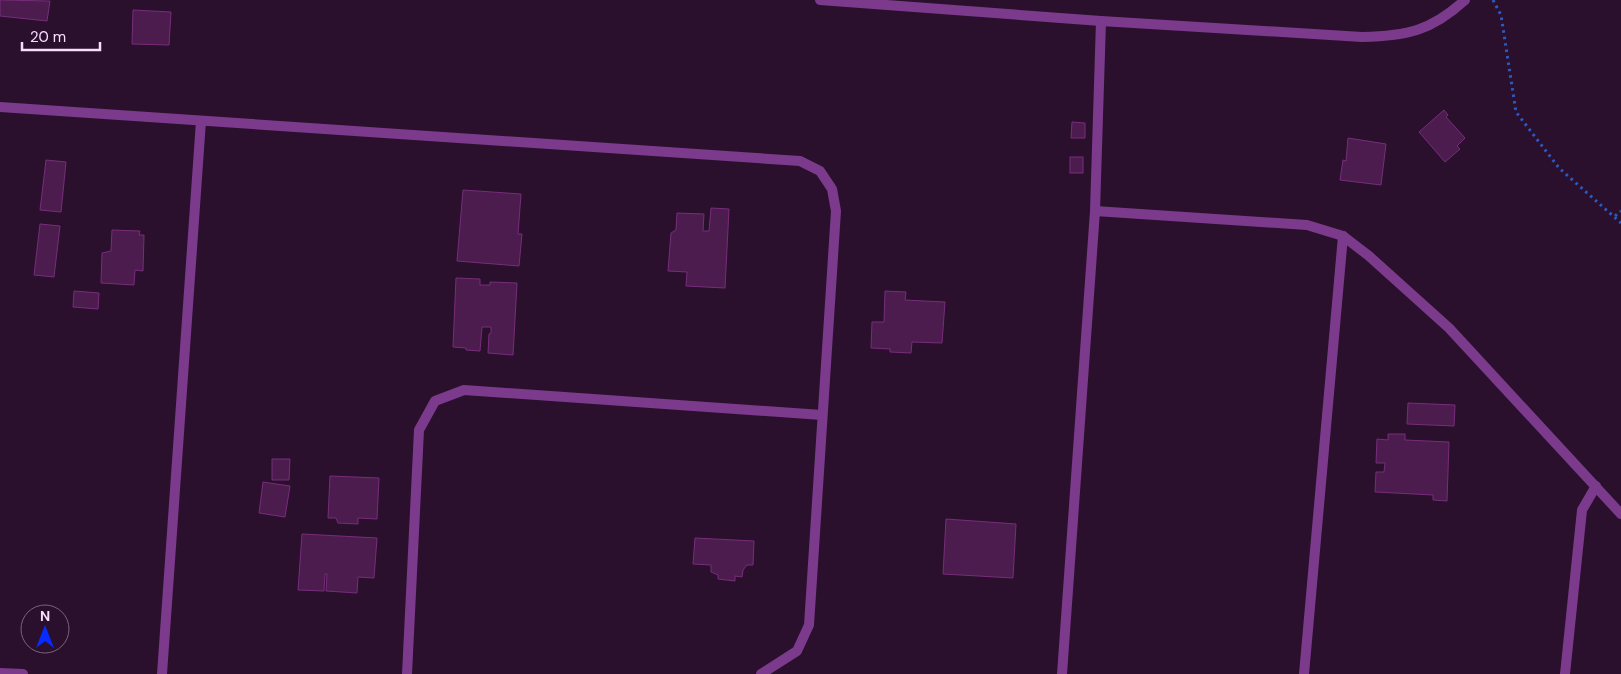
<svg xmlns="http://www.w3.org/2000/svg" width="1621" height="674" font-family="'DM Sans',sans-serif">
  <rect width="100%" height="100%" fill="#2a102c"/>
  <g fill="#4c1c4e" stroke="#772d7b">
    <polygon points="0,0 50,1 47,21 0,16"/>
    <polygon points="133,10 171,12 169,45 132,44"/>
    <polygon points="1444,110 1448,115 1446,117 1465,138 1457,146 1460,149 1445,162 1419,132"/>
    <polygon points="1072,122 1085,123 1085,138 1071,138"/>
    <polygon points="1348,138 1386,144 1381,185 1340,180 1343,160 1346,161"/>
    <rect x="1070" y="157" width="13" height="16"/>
    <polygon points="46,160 66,162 61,212 40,210"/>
    <polygon points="463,190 521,194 518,234 522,234 519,266 457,261"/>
    <polygon points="711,208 729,209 725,288 686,286 687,272 668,271 671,233 676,230 677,213 704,214 703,231 709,231"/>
    <polygon points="40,224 60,226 54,277 34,275"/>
    <polygon points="112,230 140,231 139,235 144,235 143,271 135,270 134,285 101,283 102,253 111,251"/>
    <polygon points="456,278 480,279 480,285 490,285 490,282 517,283 513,355 488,353 489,334 491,333 491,327 482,327 480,351 466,350 466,348 453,347"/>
    <polygon points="74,291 99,293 98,309 73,307"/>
    <polygon points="885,291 906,292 905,300 945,302 942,343 912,342 911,353 890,352 890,349 871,348 872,322 884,322"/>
    <polygon points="1408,403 1455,405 1454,426 1407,424"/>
    <polygon points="1388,434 1405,434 1405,440 1449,442 1447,501 1433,500 1433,495 1375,492 1376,472 1384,472 1385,463 1376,463 1377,439 1388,440"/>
    <polygon points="272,459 290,459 289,480 272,480"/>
    <polygon points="330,476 379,478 377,519 358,518 358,524 338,523 336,518 328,518"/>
    <polygon points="263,482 290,486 285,517 259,513"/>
    <polygon points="946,519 1016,524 1013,578 943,574"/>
    <polygon points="302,534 377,538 374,578 358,577 357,593 326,591 327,574 325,574 324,591 298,590"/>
    <polygon points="695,538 754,541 753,565 747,565 743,570 742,577 735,576 735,581 718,579 718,575 711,572 711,565 693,564"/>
  </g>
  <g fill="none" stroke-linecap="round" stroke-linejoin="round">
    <g stroke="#2c5ac2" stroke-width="3" stroke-dasharray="2.5 4" stroke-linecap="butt">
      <polyline points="1493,0 1501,15 1516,112 1559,168 1621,223"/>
      <polyline points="1615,216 1621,211"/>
    </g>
    <g stroke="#7c3a8d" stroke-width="10">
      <path d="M820 0 1101 21 1362 37C1407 36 1431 31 1465 0"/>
      <polyline points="0,107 800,161 820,171 832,189 836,211 809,625 797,651 761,674"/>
      <polyline points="1095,211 1307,225 1343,236 1369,256 1449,328 1621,514"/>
      <polyline points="0,673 23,674"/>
      <polyline points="162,674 201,121"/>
      <polyline points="407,674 419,430 435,401 464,390 822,415"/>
      <polyline points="1062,674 1095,211 1101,21"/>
      <polyline points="1304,674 1343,236"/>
      <polyline points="1565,674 1582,510 1596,486"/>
    </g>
  </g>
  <g transform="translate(45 629)"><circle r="24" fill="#2a102c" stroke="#7d6280"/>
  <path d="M0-4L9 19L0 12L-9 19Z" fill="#082cff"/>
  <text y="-8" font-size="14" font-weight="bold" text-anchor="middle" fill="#fadcff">N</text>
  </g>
  <path d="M22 42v8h78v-8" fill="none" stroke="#fadcff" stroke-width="2.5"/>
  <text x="30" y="42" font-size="15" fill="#fadcff" stroke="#2a102c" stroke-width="4" paint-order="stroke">20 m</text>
</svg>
